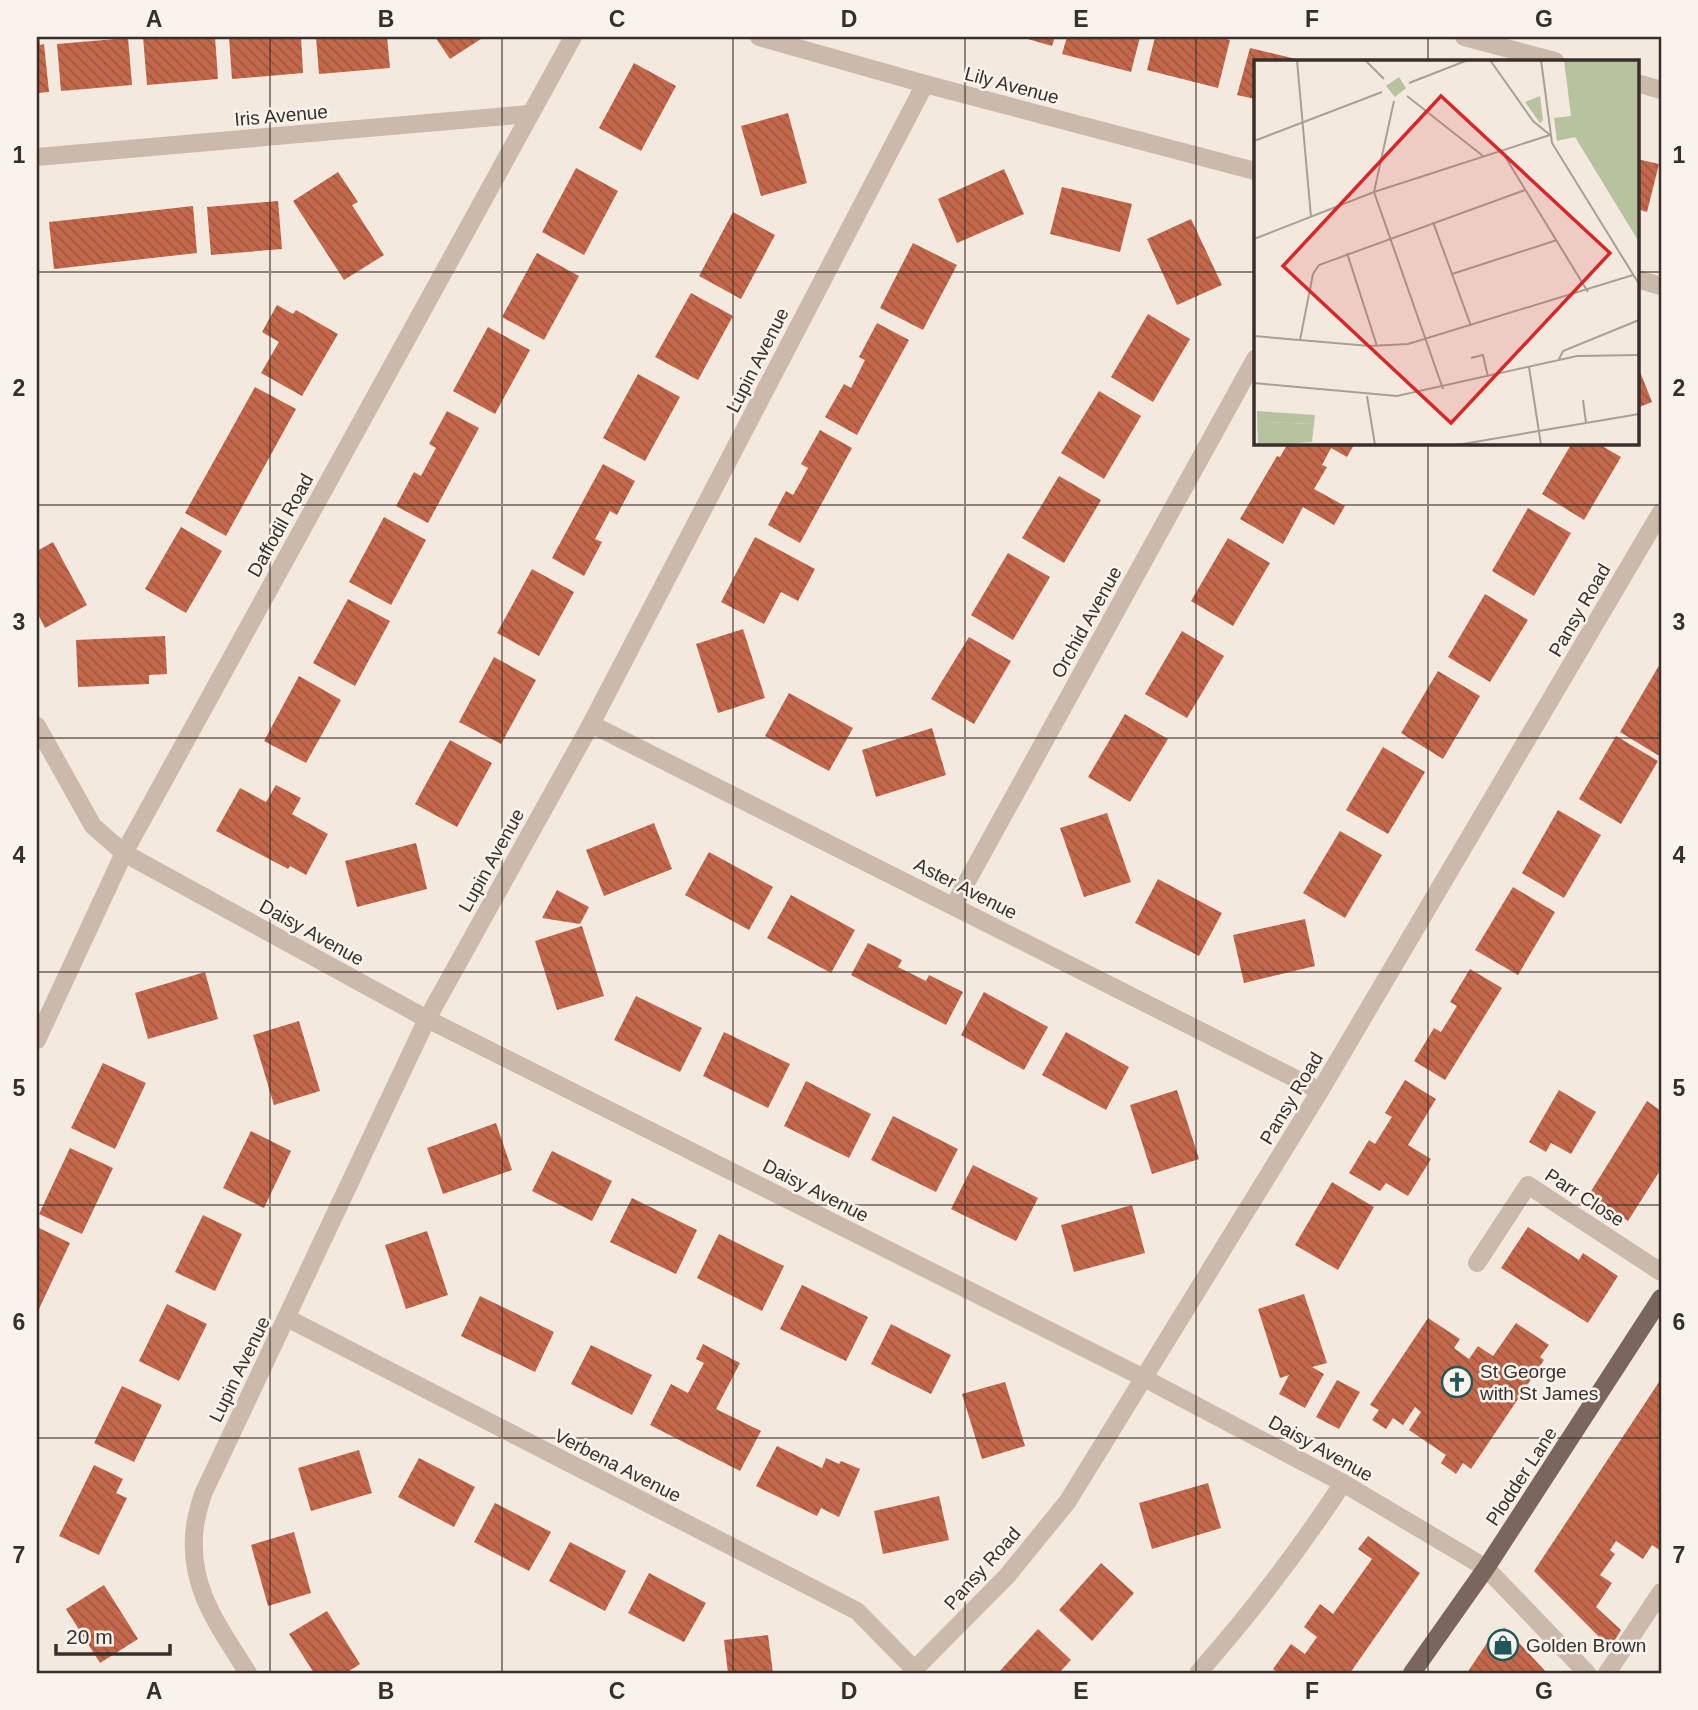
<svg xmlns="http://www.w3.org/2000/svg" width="1698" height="1710" font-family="Helvetica,sans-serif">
  <defs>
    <pattern id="building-back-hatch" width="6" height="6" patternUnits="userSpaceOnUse" patternTransform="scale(1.75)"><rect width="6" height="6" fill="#c4684c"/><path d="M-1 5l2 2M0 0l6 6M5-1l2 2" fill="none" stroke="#a0563f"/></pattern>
  </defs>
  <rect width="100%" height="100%" fill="#f3e9df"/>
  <g fill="url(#building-back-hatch)">
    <polygon points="37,37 39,37 40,45 44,44 49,92 37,93"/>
    <polygon points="143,37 215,37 218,79 147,85"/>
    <polygon points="229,37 301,37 303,73 232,79"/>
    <polygon points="316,37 387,37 390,68 319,74"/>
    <polygon points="435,37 484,37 450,59"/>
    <polygon points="1021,37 1055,37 1052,46"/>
    <polygon points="1067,37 1140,37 1131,72 1062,54"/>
    <polygon points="1155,37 1217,37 1230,40 1218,88 1147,70"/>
    <polygon points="128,38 132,85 61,91 57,44"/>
    <polygon points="1250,48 1300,60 1255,61 1255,99 1237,95"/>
    <polygon points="634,63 676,86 641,151 599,128"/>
    <polygon points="788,113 807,183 761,196 741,126"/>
    <polygon points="1637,159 1659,164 1647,212 1637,209"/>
    <polygon points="576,168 618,191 584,255 542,232"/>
    <polygon points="1004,169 1024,214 957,243 938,199"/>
    <polygon points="338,172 358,202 352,205 384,255 344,280 293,201"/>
    <polygon points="1062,187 1132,204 1120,252 1050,234"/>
    <polygon points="278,201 282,249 211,255 207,207"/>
    <polygon points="193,206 197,253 54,269 49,222"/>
    <polygon points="733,212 775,235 741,299 699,276"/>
    <polygon points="1191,219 1222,285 1177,305 1147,239"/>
    <polygon points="913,243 957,265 923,330 880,308"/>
    <polygon points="537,253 579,276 544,340 502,317"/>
    <polygon points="691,293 733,316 698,380 655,357"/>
    <polygon points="277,305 293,314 296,310 338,334 302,396 261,373 279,342 262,332"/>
    <polygon points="1148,314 1190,339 1153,402 1111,377"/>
    <polygon points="877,323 909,340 857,435 825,417 844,384 851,388 865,360 859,357"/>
    <polygon points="488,327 530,350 495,414 453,391"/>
    <polygon points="1637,364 1652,402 1637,408"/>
    <polygon points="638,374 680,397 645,461 603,438"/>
    <polygon points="255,387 296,409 226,536 185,513"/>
    <polygon points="1099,391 1141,416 1104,479 1061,453"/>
    <polygon points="447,411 479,428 428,523 396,506 414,472 421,476 436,448 429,444"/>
    <polygon points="820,430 852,448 800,543 768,525 786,491 793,495 801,481 808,468 801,464"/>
    <polygon points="1288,443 1355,443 1347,457 1331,448 1322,465 1327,467 1314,489 1345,506 1334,525 1303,507 1283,544 1240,519 1277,456 1280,457"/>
    <polygon points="1572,443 1597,443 1621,457 1584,520 1542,494"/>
    <polygon points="603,464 635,481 617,515 610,511 595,539 602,542 584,576 552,558"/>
    <polygon points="1059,476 1101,500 1064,563 1022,538"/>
    <polygon points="1528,508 1571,533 1534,596 1492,571"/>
    <polygon points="384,517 426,540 391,605 349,582"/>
    <polygon points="181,527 222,551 186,613 145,589"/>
    <polygon points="755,537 815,569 798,601 781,592 764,624 721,602"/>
    <polygon points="1228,538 1270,563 1233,626 1191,601"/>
    <polygon points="53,542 87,605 45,628 37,612 37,551"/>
    <polygon points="1008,553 1050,577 1013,640 971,615"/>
    <polygon points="532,569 574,592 539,656 497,633"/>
    <polygon points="1485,594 1528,620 1490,682 1448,657"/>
    <polygon points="348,599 390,621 355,686 313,663"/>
    <polygon points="743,629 765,698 718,713 696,644"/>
    <polygon points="1182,631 1224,656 1187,718 1145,694"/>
    <polygon points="165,636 167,674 149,675 149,684 78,687 76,640"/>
    <polygon points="969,637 1011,661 974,724 931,699"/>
    <polygon points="494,657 536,680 501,744 459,722"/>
    <polygon points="1661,662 1661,757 1620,732"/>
    <polygon points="1438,671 1480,696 1443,759 1401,733"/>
    <polygon points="299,676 341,700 306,763 264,741"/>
    <polygon points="789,693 853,728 829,771 765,736"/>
    <polygon points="1125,714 1168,739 1130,802 1088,777"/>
    <polygon points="932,728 946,775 876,797 862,750"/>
    <polygon points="1616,736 1658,761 1621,824 1579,799"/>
    <polygon points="450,740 492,763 457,827 415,804"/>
    <polygon points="1383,747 1425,772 1388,834 1346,810"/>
    <polygon points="276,785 301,798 292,814 328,834 306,875 290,866 288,869 216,831 240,788 266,802"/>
    <polygon points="1558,810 1601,835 1564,898 1522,873"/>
    <polygon points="1107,813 1131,882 1084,897 1060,828"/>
    <polygon points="654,823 672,869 604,896 586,850"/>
    <polygon points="1340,831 1382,855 1345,918 1303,893"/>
    <polygon points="416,843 427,889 357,907 345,861"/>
    <polygon points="709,852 773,887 749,930 685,895"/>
    <polygon points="1158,879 1222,913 1199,956 1135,923"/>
    <polygon points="1513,887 1555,912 1518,975 1475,950"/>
    <polygon points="557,890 589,907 580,924 542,918"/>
    <polygon points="791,895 855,930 831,973 767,938"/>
    <polygon points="1305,919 1315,966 1244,983 1233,935"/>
    <polygon points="582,926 604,996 557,1010 535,941"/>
    <polygon points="868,943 902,960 898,967 926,981 929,975 963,992 946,1025 851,975"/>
    <polygon points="1470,969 1502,988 1445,1080 1414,1061 1434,1028 1441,1032 1457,1006 1450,1002"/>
    <polygon points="205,972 218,1019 148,1039 135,993"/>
    <polygon points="984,992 1048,1027 1024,1070 961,1035"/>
    <polygon points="636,996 702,1028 680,1072 614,1040"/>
    <polygon points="299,1021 320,1091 274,1105 253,1035"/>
    <polygon points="724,1032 790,1064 768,1108 703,1076"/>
    <polygon points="1066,1032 1129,1067 1106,1110 1042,1075"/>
    <polygon points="103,1063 146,1083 115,1149 71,1128"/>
    <polygon points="1405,1080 1436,1099 1408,1145 1431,1159 1408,1196 1386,1183 1380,1191 1349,1173 1369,1140 1375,1144 1392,1117 1385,1113"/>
    <polygon points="806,1081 871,1114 849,1158 784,1126"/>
    <polygon points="1177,1090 1199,1159 1152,1174 1130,1105"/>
    <polygon points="1559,1090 1596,1112 1571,1154 1551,1143 1546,1152 1529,1142"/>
    <polygon points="1647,1101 1661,1111 1661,1169 1628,1221 1588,1196"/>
    <polygon points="893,1116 958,1149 936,1192 871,1160"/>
    <polygon points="496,1123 512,1170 443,1194 427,1148"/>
    <polygon points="251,1131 291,1151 264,1208 223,1188"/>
    <polygon points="70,1148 113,1168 82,1234 39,1214"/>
    <polygon points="552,1151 612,1181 592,1221 532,1191"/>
    <polygon points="973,1165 1038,1198 1016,1241 951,1209"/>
    <polygon points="1332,1182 1374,1207 1338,1270 1295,1245"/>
    <polygon points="632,1198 697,1230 676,1274 610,1242"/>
    <polygon points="1132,1205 1145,1253 1074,1272 1061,1225"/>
    <polygon points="203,1215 242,1234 215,1291 175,1272"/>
    <polygon points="37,1227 70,1243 39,1309 37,1308"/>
    <polygon points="1528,1227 1579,1260 1583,1253 1618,1276 1588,1323 1501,1268"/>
    <polygon points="427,1231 448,1295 406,1309 385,1245"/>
    <polygon points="719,1234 784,1266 762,1311 697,1278"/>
    <polygon points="802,1285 868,1317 846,1361 780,1329"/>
    <polygon points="1304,1294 1327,1363 1312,1367 1324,1374 1305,1408 1279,1394 1289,1375 1280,1378 1258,1309"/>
    <polygon points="480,1296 554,1332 535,1372 461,1336"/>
    <polygon points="167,1304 207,1324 179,1381 139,1361"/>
    <polygon points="1428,1318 1460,1339 1454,1348 1469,1359 1478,1346 1493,1356 1516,1323 1549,1345 1540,1357 1544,1360 1471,1469 1463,1463 1456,1474 1441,1463 1446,1455 1409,1430 1421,1412 1415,1407 1403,1425 1393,1418 1386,1429 1372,1420 1379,1410 1370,1405"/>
    <polygon points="891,1324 951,1355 931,1394 871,1364"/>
    <polygon points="703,1344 740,1363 716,1409 761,1431 740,1471 650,1425 671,1384 688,1393 704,1363 696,1359"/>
    <polygon points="591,1345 652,1375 632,1415 571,1384"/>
    <polygon points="1661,1379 1661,1551 1652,1545 1643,1559 1616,1541 1610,1550 1615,1554 1600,1575 1612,1583 1596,1607 1621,1630 1610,1648 1534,1571"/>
    <polygon points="1337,1380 1360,1392 1339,1429 1316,1417"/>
    <polygon points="1005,1382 1025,1446 982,1459 962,1394"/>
    <polygon points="122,1386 162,1405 134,1462 94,1443"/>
    <polygon points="777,1446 822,1468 826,1458 839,1464 841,1461 860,1469 839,1517 821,1508 817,1516 756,1486"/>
    <polygon points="359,1450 372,1493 311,1511 298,1468"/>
    <polygon points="419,1458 475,1487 454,1527 398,1497"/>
    <polygon points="94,1465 123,1479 116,1493 127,1498 99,1555 59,1536"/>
    <polygon points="1208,1483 1221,1528 1152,1549 1139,1503"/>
    <polygon points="939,1496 949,1540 883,1554 874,1511"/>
    <polygon points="495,1503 551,1532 529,1571 474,1542"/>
    <polygon points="294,1532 311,1593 268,1606 251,1545"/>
    <polygon points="1368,1536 1420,1573 1350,1673 1278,1673 1273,1669 1291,1644 1305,1654 1317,1637 1304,1627 1320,1604 1333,1614 1372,1559 1358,1549"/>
    <polygon points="570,1542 626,1571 605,1611 549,1581"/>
    <polygon points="1101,1563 1134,1593 1092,1641 1059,1610"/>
    <polygon points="649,1573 706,1603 684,1642 628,1613"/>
    <polygon points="104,1585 138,1639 100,1663 66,1609"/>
    <polygon points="327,1611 360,1664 346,1673 314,1673 289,1634"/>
    <polygon points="1505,1628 1547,1673 1467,1673 1495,1631"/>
    <polygon points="1038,1629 1071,1660 1059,1673 998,1673"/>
    <polygon points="768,1635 773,1673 728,1673 724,1640"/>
  </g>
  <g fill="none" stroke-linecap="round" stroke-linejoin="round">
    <g stroke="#cbb9ab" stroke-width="18">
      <polyline points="759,37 925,84 1255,171"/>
      <polyline points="1464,37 1555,61"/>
      <polyline points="1637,83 1661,90"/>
      <polyline points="37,157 529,114"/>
      <polyline points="1637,279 1661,286"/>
      <polyline points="591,724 1320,1091"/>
      <polyline points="37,726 93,826 124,853 427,1019 1142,1377 1343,1483 1486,1568 1587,1673"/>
      <polyline points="954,905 1255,359"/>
      <polyline points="37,1040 124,853 573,37"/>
      <polyline points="1477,1263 1528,1185 1661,1272"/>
      <polyline points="287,1318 857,1611 915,1670"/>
      <path d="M248 1673C218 1625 187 1586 195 1526 196 1516 200 1504 203 1494L427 1019 591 724 925 84"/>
      <polyline points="911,1673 1007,1576 1068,1501 1320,1091 1661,512"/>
      <path d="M1198 1673C1253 1611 1297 1553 1343 1483"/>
      <polyline points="1607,1673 1661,1592"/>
    </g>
    <polyline stroke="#7a665c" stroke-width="18" points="1412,1673 1486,1568 1661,1298"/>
  </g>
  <path fill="none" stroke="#392f2a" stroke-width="2" stroke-opacity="0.55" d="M270 37V1673M502 37V1673M733 37V1673M965 37V1673M1196 37V1673M1428 37V61M37 272H1255M1637 272H1661M1428 443V1673M37 505H1661M37 738H1661M37 972H1661M37 1205H1661M37 1438H1661"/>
  <defs>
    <g id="church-ring" transform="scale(1.575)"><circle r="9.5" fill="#faf3ec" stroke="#20575a" stroke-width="1.5"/><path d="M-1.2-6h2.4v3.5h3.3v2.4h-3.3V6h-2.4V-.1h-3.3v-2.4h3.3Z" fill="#20575a"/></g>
    <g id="shop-ring" transform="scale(1.575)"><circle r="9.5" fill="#faf3ec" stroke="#20575a" stroke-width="1.5"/><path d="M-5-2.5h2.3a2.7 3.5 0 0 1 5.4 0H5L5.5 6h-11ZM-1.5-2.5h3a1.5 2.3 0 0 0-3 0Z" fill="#20575a"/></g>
  </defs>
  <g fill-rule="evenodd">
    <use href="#church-ring" x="1457" y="1382"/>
    <use href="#shop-ring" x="1503" y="1645"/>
  </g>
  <g text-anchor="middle" stroke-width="5" stroke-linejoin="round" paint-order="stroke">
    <g font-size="19" fill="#392f2a" stroke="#faf3ec">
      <text transform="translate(1012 85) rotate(15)" y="7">Lily Avenue</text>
      <text transform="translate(281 115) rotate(-5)" y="7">Iris Avenue</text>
      <text transform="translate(757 360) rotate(-63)" y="7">Lupin Avenue</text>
      <text transform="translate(280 525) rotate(-61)" y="7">Daffodil Road</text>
      <text transform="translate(1579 610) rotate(-60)" y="7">Pansy Road</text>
      <text transform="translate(1086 622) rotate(-61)" y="7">Orchid Avenue</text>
      <text transform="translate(491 860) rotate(-61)" y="7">Lupin Avenue</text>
      <text transform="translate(966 888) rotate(27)" y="7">Aster Avenue</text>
      <text transform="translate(312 932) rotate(29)" y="7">Daisy Avenue</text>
      <text transform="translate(1291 1098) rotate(-59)" y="7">Pansy Road</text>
      <text transform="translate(816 1190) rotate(27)" y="7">Daisy Avenue</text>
      <text transform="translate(1585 1197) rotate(33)" y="7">Parr Close</text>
      <text transform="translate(239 1369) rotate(-64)" y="7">Lupin Avenue</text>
      <text transform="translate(1321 1448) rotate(29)" y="7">Daisy Avenue</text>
      <text transform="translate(618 1465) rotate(27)" y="7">Verbena Avenue</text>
      <text transform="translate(1521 1476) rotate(-57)" y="7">Plodder Lane</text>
      <text transform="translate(982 1568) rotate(-48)" y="7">Pansy Road</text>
    </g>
    <g font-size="19" fill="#392f2a" stroke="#faf3ec" text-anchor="start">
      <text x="1480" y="1378">St George<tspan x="1480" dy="22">with St James</tspan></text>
      <text x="1526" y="1652">Golden Brown</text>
    </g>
  </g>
  <g transform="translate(1254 60)">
    <rect width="385" height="385" fill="#f3e9df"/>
    <path d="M145 17 152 28 141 37 132 26ZM286 36 289 60 286 63 271 42Z" fill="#b7c29f"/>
    <path d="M3 351 61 355 60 364 11 362V385H4Z" fill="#b7c29f"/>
    <path d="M310 0H385V182L321 77 303 81 300 58 317 56ZM10 362 60 364 58 382 11 385Z" fill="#b7c29f"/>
    <path d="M369 0H385V40L374 41ZM385 134V169L369 144Z" fill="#b7c29f"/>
    <path fill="none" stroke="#a99f97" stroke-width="2" d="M43 0 57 157M111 0 130 19M236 0 279 61 296 75M287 0 298 83 385 224M155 23 214 0M153 36 229 96M140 41 120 132 189 329M0 81 128 32M247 90 334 232M179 162 217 266M0 179 120 132 296 75M93 193 123 286M198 214 303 180M0 276 116 286 154 284 379 215M46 280 59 214 65 205 271 130M217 298 229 295 234 317M305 299 309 291 385 260M275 307 287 385M0 323 143 336 323 296 385 295M113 336 121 385M329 340 332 363M203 385 385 354"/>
    <path fill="#d62828" fill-opacity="0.15" stroke="#d62828" stroke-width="3.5" d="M187 36 356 193 197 363 29 206Z"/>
    <rect width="385" height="385" fill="none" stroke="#392f2a" stroke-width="3.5"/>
  </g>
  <rect width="1698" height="1710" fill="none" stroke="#faf3ec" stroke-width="77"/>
  <path d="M56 1644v10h114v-10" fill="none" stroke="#392f2a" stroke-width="3.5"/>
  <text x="66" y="1644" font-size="21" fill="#392f2a" stroke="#faf3ec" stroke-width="5" paint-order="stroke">20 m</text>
  <rect x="38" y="38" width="1622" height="1634" fill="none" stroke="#392f2a" stroke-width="2.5"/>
  <g font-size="23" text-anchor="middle" font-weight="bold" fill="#392f2a">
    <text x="154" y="27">A</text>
    <text x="386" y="27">B</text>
    <text x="617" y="27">C</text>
    <text x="849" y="27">D</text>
    <text x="1081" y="27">E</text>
    <text x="1312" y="27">F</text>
    <text x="1544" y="27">G</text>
    <text x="19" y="163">1</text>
    <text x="1679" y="163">1</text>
    <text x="19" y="396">2</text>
    <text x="1679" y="396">2</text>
    <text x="19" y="630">3</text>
    <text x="1679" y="630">3</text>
    <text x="19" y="863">4</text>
    <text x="1679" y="863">4</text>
    <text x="19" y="1096">5</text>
    <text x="1679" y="1096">5</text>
    <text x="19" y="1330">6</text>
    <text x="1679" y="1330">6</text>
    <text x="19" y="1563">7</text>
    <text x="1679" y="1563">7</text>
    <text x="154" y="1699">A</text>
    <text x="386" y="1699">B</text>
    <text x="617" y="1699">C</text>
    <text x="849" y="1699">D</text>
    <text x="1081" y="1699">E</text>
    <text x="1312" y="1699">F</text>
    <text x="1544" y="1699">G</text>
  </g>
</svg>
